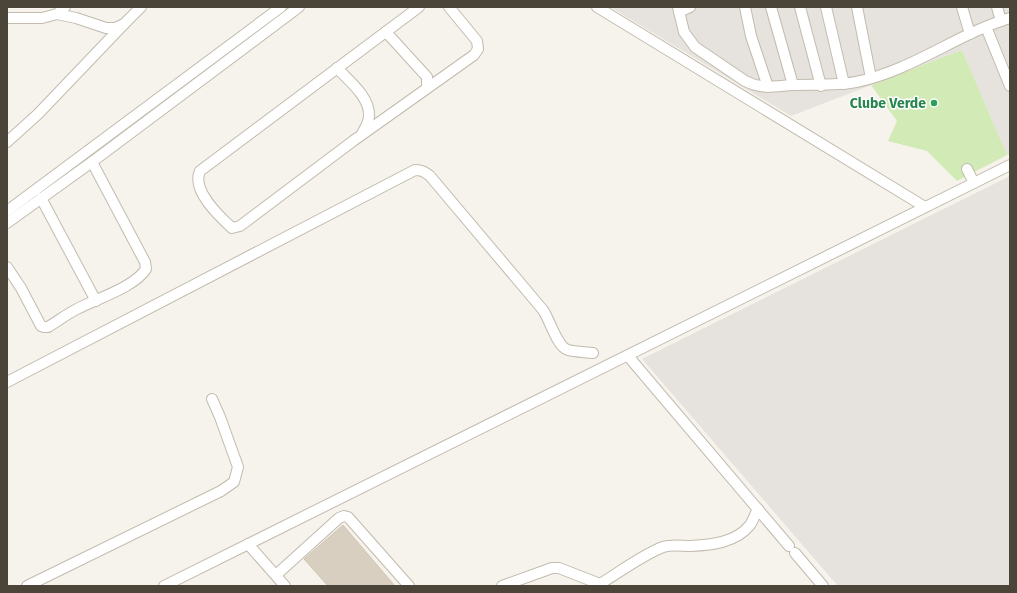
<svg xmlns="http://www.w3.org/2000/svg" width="1017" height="593" font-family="'Fira Sans',sans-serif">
  <rect width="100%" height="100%" fill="#f6f3ec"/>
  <g fill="#e6e2dd">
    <polygon points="610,7 1010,7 1010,154 1007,155 962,50 791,116"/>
    <polygon points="1010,176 1010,586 838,586 642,359"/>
  </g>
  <polygon fill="#d2eab5" points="962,50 1007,155 957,181 927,151 888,141 897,121 871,85"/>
  <polygon fill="#d8cfc1" stroke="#d3c7b4" points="343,525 395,586 328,586 304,559"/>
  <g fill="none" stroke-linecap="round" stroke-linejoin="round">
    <g stroke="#c2bbae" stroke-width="12">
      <g id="minor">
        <path d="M419 7 200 171C191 190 219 216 232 228L240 226 353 141 474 55 478 49 477 41 449 7"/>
        <polyline points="597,7 925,207"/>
        <path d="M678 7 684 32 695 47 745 81C763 90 774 86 793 85 814 84 835 86 856 82 911 71 957 34 1010 18"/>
        <polyline points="745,7 751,36 768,87"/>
        <polyline points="771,7 793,85"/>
        <polyline points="800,7 821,86"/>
        <polyline points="826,7 844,84"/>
        <polyline points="857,7 871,78"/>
        <polyline points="962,7 970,34"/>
        <polyline points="997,7 1001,21"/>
        <polyline points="679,12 690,7"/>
        <polyline points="57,14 76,18 106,28 115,28 124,24 141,7"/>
        <polyline points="7,18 42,18 57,14 65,7"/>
        <polyline points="986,27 1010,86"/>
        <polyline points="386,32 427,77 427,88"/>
        <path d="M337 68C349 81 370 97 369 116 369 122 365 128 362 134"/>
        <polyline points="7,142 38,114 124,24"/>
        <polyline points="967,169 974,183"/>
        <polyline points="41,198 96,301"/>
        <polyline points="7,211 281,7"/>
        <polyline points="7,223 92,162 299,7"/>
        <path d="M7 267 21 288 41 326 44 327H48C58 321 67 314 77 309 96 299 135 287 146 269L145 262 92 162"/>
        <polyline points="628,356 789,546"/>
        <path d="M7 382 415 170C422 170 425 172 430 176L543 310C550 320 557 347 568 350 575 352 585 352 593 353"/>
        <polyline points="248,544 285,586"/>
        <polyline points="795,553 823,586"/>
        <polyline points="276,575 339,518 344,516 348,517 409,586"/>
        <polyline points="27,586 221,491 234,482 238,467 220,417 212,399"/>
        <polyline points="164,586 1010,165"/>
        <polyline points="502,586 552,568 559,568 600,584"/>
        <path d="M600 586V584C618 573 644 554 663 547 672 544 682 546 691 546 710 545 736 543 750 525 753 521 755 514 758 509"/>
      </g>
    </g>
    <use href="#minor" stroke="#fff" stroke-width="10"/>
  </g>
  <circle fill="#2e9e5b" stroke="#fff" stroke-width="1.5" cx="934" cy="103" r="4"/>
  <g text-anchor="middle" stroke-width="3" stroke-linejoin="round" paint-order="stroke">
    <g font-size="14" font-weight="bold" fill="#27864d" stroke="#fff" text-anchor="end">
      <text x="926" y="108">Clube Verde</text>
    </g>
  </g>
  <rect width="1017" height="593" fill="none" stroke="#4b4439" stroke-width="16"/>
</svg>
